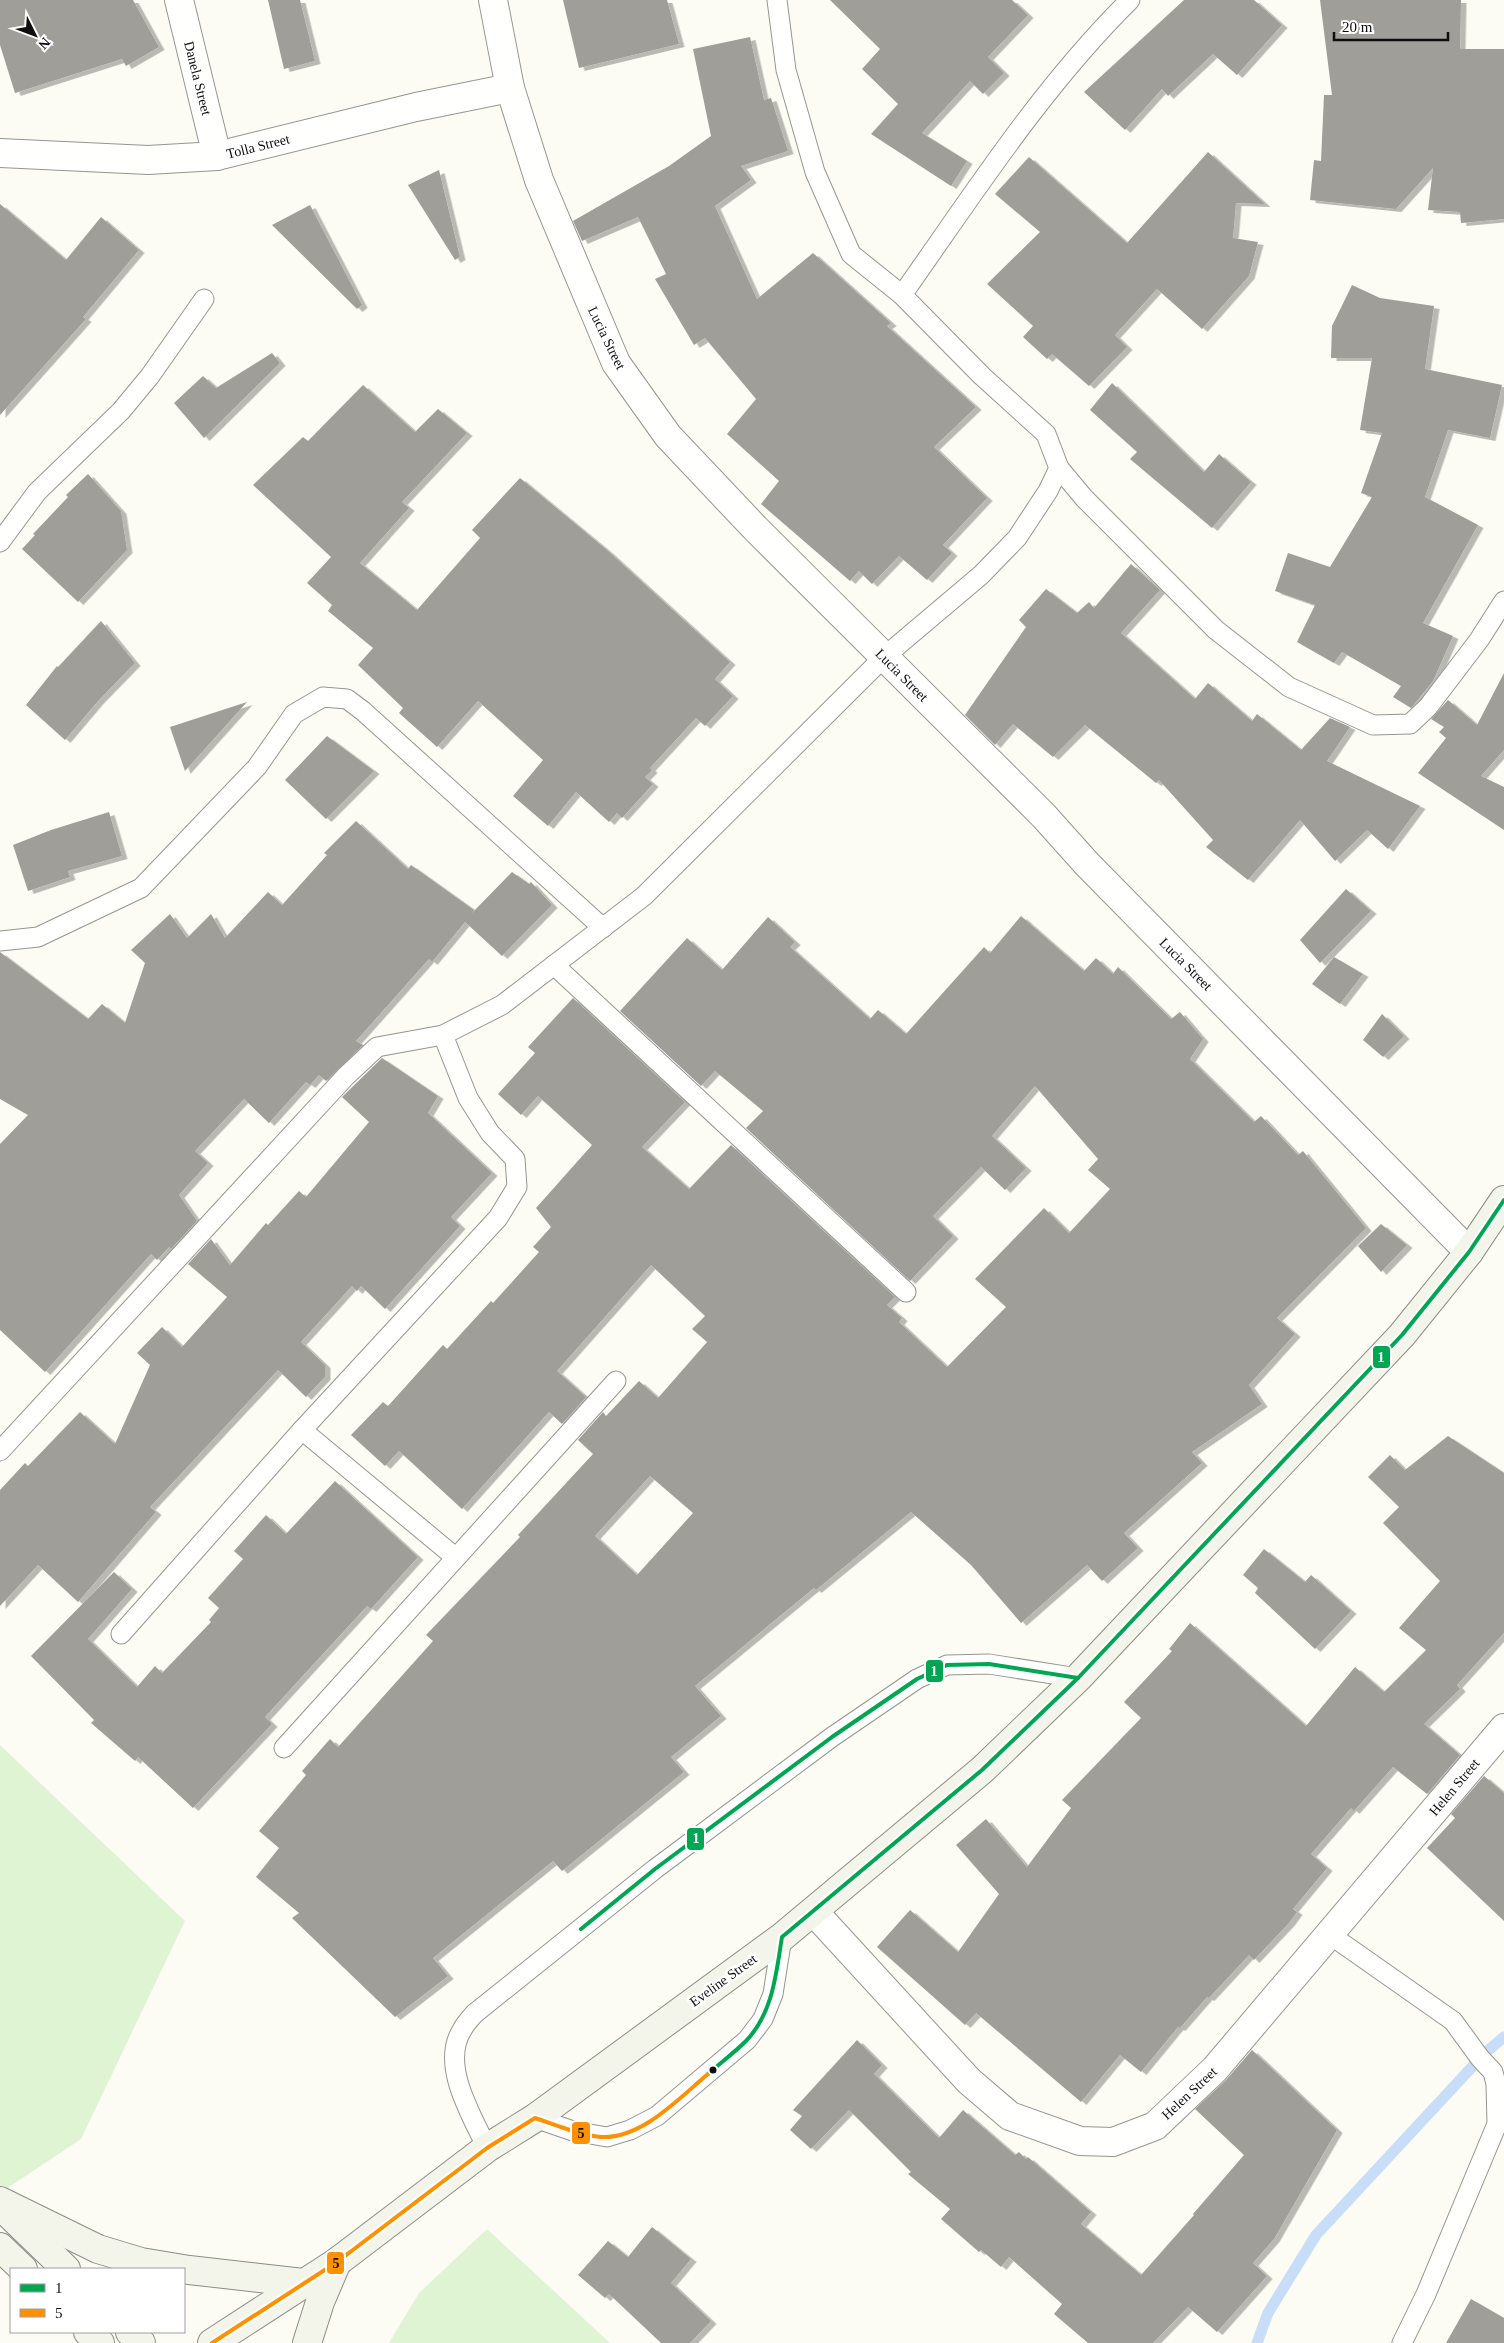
<svg xmlns="http://www.w3.org/2000/svg" width="1504" height="2343" font-family="Georgia,serif">
  <defs>
    <filter id="shadow"><feDropShadow dx="5.5" dy="3" stdDeviation="0" flood-color="#0004"/></filter>
  </defs>
  <rect width="100%" height="100%" fill="#fcfcf4"/>
  <g fill="#dff4d2">
    <polygon points="0,1745 185,1921 81,2139 0,2193"/>
    <polygon points="487,2229 610,2343 389,2343 419,2293"/>
  </g>
  <g fill="none" stroke-linecap="round" stroke-linejoin="round">
    <polyline stroke="#c8def8" stroke-width="11" points="1257,2343 1268,2313 1316,2235 1485,2053 1504,2037"/>
  </g>
  <g fill="#9f9e99" fill-rule="evenodd" filter="url(#shadow)">
    <polygon points="0,0 133,0 159,47 126,66 122,59 15,93 0,45"/>
    <polygon points="268,0 300,0 315,61 284,69"/>
    <polygon points="563,0 667,0 679,44 579,68"/>
    <polygon points="830,0 1012,0 1028,15 988,57 1004,73 983,94 970,81 922,133 967,161 951,186 871,134 898,104 862,69 880,49"/>
    <polygon points="1184,0 1254,0 1282,25 1237,75 1213,54 1168,96 1162,89 1125,130 1084,92"/>
    <polygon points="1320,0 1461,0 1460,49 1504,49 1504,219 1461,223 1460,212 1428,210 1433,168 1396,209 1310,200 1314,160 1321,161 1324,95 1332,95"/>
    <polygon points="750,37 764,100 771,98 788,151 741,166 751,180 715,206 757,299 813,253 891,323 887,326 976,407 934,447 987,498 943,545 952,553 927,580 899,556 872,584 859,571 850,581 761,504 779,481 727,434 756,399 705,338 694,345 655,279 666,274 638,217 582,241 573,221 669,166 711,136 693,49"/>
    <polygon points="1208,152 1265,204 1236,203 1233,238 1258,242 1249,276 1202,329 1157,289 1115,335 1127,347 1089,386 1052,354 1047,359 1023,337 1033,326 987,284 1040,232 995,194 1029,157 1127,243"/>
    <polygon points="439,170 460,257 455,260 408,185"/>
    <polygon points="0,204 66,260 101,217 139,250 83,317 86,319 0,415"/>
    <polygon points="310,205 362,305 357,309 272,225"/>
    <polygon points="1352,285 1380,298 1434,306 1425,369 1502,385 1490,438 1448,430 1425,497 1478,525 1423,623 1453,636 1433,681 1411,708 1393,697 1401,686 1342,652 1334,663 1297,642 1315,605 1275,591 1288,553 1330,567 1372,497 1361,493 1382,433 1360,430 1372,358 1331,358 1332,326"/>
    <polygon points="272,353 280,363 204,438 174,403 203,376 216,388"/>
    <polygon points="1112,383 1204,472 1219,454 1251,482 1212,528 1130,459 1137,452 1090,410"/>
    <polygon points="363,385 415,432 438,409 467,433 402,502 409,508 360,563 417,610 480,538 472,530 520,478 607,550 730,662 715,679 733,696 705,726 696,718 650,768 652,770 645,777 653,784 622,818 617,813 609,822 576,792 548,826 513,796 543,760 478,701 437,747 399,713 403,708 358,665 373,648 328,611 332,605 307,583 331,557 253,485 303,437 308,441"/>
    <polygon points="88,474 121,511 127,550 78,602 22,549 35,535 33,534 68,497 66,495"/>
    <polygon points="1131,564 1160,590 1121,633 1195,699 1208,683 1252,721 1257,714 1301,750 1330,718 1350,727 1327,761 1420,806 1388,849 1367,830 1335,861 1300,820 1248,880 1206,847 1213,840 1159,780 1156,783 1085,725 1053,757 1013,724 995,745 965,715 1026,627 1019,620 1046,589 1077,613 1089,602 1094,608"/>
    <polygon points="101,621 135,663 98,701 65,740 26,705 57,666 58,667"/>
    <polygon points="1504,673 1504,750 1481,776 1504,787 1504,830 1418,773 1446,738 1439,732 1444,727 1431,719 1448,700 1477,725"/>
    <polygon points="247,702 185,771 170,727"/>
    <polygon points="327,736 374,771 326,819 285,780"/>
    <polygon points="109,812 122,856 68,871 70,877 28,891 13,845 51,830"/>
    <polygon points="356,821 408,869 411,865 474,910 471,914 512,872 529,884 531,882 552,905 502,956 465,922 432,962 429,959 356,1041 363,1045 326,1081 319,1075 310,1085 306,1082 269,1123 244,1099 195,1151 208,1163 179,1195 197,1221 171,1249 169,1247 157,1260 151,1254 45,1372 0,1330 0,1144 28,1115 0,1099 0,952 88,1019 102,1004 125,1023 145,963 131,950 170,914 187,938 211,914 225,938 268,892 282,905 327,855 324,853"/>
    <polygon points="1346,889 1371,911 1320,963 1300,940"/>
    <path d="M1021 916 1084 971 1096 958 1113 974 1118 967 1171 1019 1180 1012 1203 1039 1190 1059 1254 1122 1261 1116 1298 1155 1303 1151 1366 1228 1277 1318 1295 1334 1249 1385 1262 1404 1192 1452 1202 1463 1124 1533 1138 1548 1102 1581 1087 1565 1021 1623 971 1565 911 1512 816 1590 814 1588 695 1686 721 1716 671 1757 684 1772 562 1871 553 1861 433 1958 448 1976 395 2017 292 1918 299 1913 256 1877 279 1848 259 1831 306 1775 302 1771 330 1739 338 1747 433 1641 426 1635 520 1537 518 1535 593 1454 578 1440 603 1412 606 1416 639 1381 658 1398 707 1342 692 1329 705 1316 651 1265 557 1371 586 1397 562 1424 549 1412 462 1509 399 1451 385 1466 351 1435 383 1402 388 1406 443 1345 447 1349 491 1301 493 1303 539 1252 533 1247 551 1227 536 1208 592 1145 538 1096 521 1115 498 1094 535 1053 528 1047 573 998 685 1102 642 1147 689 1189 731 1145 895 1297 887 1305 902 1318 899 1322 947 1367 1006 1307 975 1279 1044 1208 1069 1233 1110 1189 1088 1170 1098 1159 1035 1086 992 1136 1026 1168 1005 1190 981 1167 933 1216 953 1236 910 1281 746 1128 763 1111 715 1071 701 1086 620 1011 687 938 722 970 768 917 795 942 790 947 870 1019 878 1010 906 1034 984 947 990 953ZM650 1476 693 1513 637 1575 595 1536Z"/>
    <polygon points="1334,957 1363,974 1340,1004 1312,984"/>
    <polygon points="1382,1014 1404,1036 1383,1057 1363,1040"/>
    <polygon points="382,1058 438,1096 428,1113 492,1173 451,1217 460,1226 385,1309 361,1286 357,1291 352,1286 301,1342 325,1365 325,1377 306,1397 278,1370 150,1507 156,1512 78,1602 38,1565 0,1606 0,1490 25,1463 28,1466 80,1412 115,1444 150,1365 137,1353 162,1327 182,1347 227,1297 188,1264 211,1239 230,1265 266,1223 268,1225 299,1191 306,1197 369,1122 342,1097"/>
    <polygon points="1381,1224 1407,1245 1381,1272 1358,1246"/>
    <polygon points="1448,1436 1504,1473 1504,1633 1457,1685 1460,1689 1424,1724 1460,1755 1427,1794 1393,1767 1354,1811 1351,1808 1311,1854 1327,1868 1293,1909 1297,1912 1289,1923 1254,1960 1249,1955 1209,1998 1207,1997 1180,2028 1178,2027 1141,2072 1120,2055 1081,2102 976,2013 965,2025 877,1947 910,1910 958,1952 999,1894 956,1845 986,1819 1027,1867 1071,1808 1062,1800 1141,1718 1124,1702 1172,1651 1169,1649 1190,1623 1306,1726 1355,1667 1384,1692 1426,1650 1399,1628 1440,1581 1383,1523 1399,1507 1368,1477 1390,1455 1405,1470"/>
    <polygon points="335,1481 418,1557 371,1609 367,1606 265,1717 272,1724 193,1808 138,1757 135,1761 91,1723 94,1720 31,1656 114,1572 132,1589 88,1639 137,1687 155,1666 162,1673 211,1622 209,1620 219,1608 208,1598 243,1559 234,1551 266,1515 286,1534"/>
    <polygon points="1264,1549 1305,1582 1311,1575 1351,1611 1315,1649 1255,1593 1258,1588 1243,1575"/>
    <polygon points="1484,1776 1504,1793 1504,1921 1427,1848 1455,1818 1451,1814"/>
    <polygon points="857,2040 882,2065 874,2074 939,2138 963,2110 1015,2155 1019,2152 1026,2159 1028,2157 1091,2212 1081,2224 1141,2275 1194,2215 1193,2214 1244,2155 1195,2109 1226,2080 1252,2050 1337,2130 1274,2239 1253,2263 1267,2276 1217,2332 1188,2307 1153,2343 1088,2343 1054,2314 1062,2304 1009,2257 1001,2267 981,2250 979,2252 941,2219 950,2209 908,2174 911,2172 849,2110 811,2149 790,2130 802,2116 793,2110"/>
    <polygon points="652,2227 691,2259 671,2283 711,2321 690,2343 661,2343 609,2294 605,2298 578,2275 608,2241 628,2257"/>
    <polygon points="1471,2299 1504,2318 1504,2343 1446,2343"/>
  </g>
  <g fill="none" stroke-linecap="round" stroke-linejoin="round">
    <g stroke="#959592" stroke-width="21">
      <g id="lane">
        <path d="M902 295C974 193 1042 87 1130 0"/>
        <polyline points="1059,468 1084,498 1216,630 1289,687 1373,725 1410,724 1428,707 1479,640 1504,601"/>
        <polyline points="0,542 37,492 121,411 150,376 204,299"/>
        <polyline points="0,941 38,937 141,888 257,767 294,714 323,697 347,699 363,711 603,928"/>
        <polyline points="554,965 906,1292"/>
        <polyline points="302,1430 455,1557"/>
        <polyline points="0,1451 346,1076 377,1047 443,1035 502,1005 644,896 884,657 981,575 1017,538 1048,491 1059,468 1046,434 982,376 902,295 851,254 815,172 786,70 777,0"/>
        <polyline points="121,1634 302,1430 498,1218 517,1187 515,1159 490,1133 468,1098 443,1035"/>
        <polyline points="284,1748 616,1381"/>
        <polyline points="1329,1934 1453,2021 1480,2058 1493,2072 1496,2084 1497,2124 1426,2294 1402,2343"/>
        <polyline points="535,2118 573,2131 607,2137 630,2130 657,2116 747,2040 763,2019 773,1994 782,1937"/>
        <path d="M487 2148C472 2116 440 2065 462 2030 465 2024 470 2019 474 2014L655 1869 832 1737 917 1679 947 1665 989 1664 1078 1678"/>
      </g>
    </g>
    <g stroke="#959592" stroke-width="30">
      <g id="street">
        <polyline points="179,0 217,156"/>
        <polyline points="493,0 510,88 539,180 616,363 668,436 755,528 1044,816 1087,864 1469,1252"/>
        <polyline points="0,153 148,160 217,156 416,107 510,88"/>
        <polyline points="814,1912 969,2081 1010,2116 1080,2141 1113,2142 1155,2126 1215,2069 1504,1728"/>
      </g>
    </g>
    <g stroke="#8c8c88" stroke-width="30">
      <g id="secondary">
        <polyline points="0,2201 98,2249 141,2262 189,2270 303,2283"/>
        <polyline points="8,2213 66,2269"/>
        <polyline points="0,2247 23,2269"/>
        <polyline points="88,2332 100,2343"/>
        <polyline points="130,2332 141,2343"/>
        <polyline points="212,2343 337,2262 487,2148 535,2118 782,1937 982,1770 1078,1678 1402,1335 1469,1252 1504,1200"/>
        <polyline points="307,2343 320,2302 337,2262"/>
      </g>
    </g>
    <use href="#lane" stroke="#fffffd" stroke-width="19"/>
    <use href="#street" stroke="#fffffd" stroke-width="28"/>
    <use href="#secondary" stroke="#f4f5ea" stroke-width="28"/>
    <g stroke="#fff" stroke-width="8">
      <g id="bus-1">
        <polyline points="581,1929 655,1869 832,1737 917,1679 947,1665 989,1664 1078,1678"/>
        <path d="M708 2074C720 2063 734 2053 746 2041 773 2013 776 1974 782 1937L982 1770 1078 1678 1402 1335 1469 1252 1504 1200"/>
      </g>
    </g>
    <g stroke="#fff" stroke-width="8">
      <path id="bus-2" d="M212 2343 337 2262 487 2148 535 2118C556 2125 579 2135 601 2137 642 2139 679 2098 708 2074"/>
    </g>
    <use href="#bus-1" stroke="#00a651" stroke-width="4"/>
    <use href="#bus-2" stroke="#ff9000" stroke-width="4"/>
  </g>
  <circle fill="#0e0e0e" stroke="#fff" stroke-width="2" cx="713" cy="2070" r="4.5"/>
  <g text-anchor="middle" stroke-width="5" stroke-linejoin="round" paint-order="stroke">
    <g font-size="14" fill="#0e0e0e" stroke="#fff">
      <text transform="translate(198 78) rotate(76)" y="5">Danela Street</text>
      <text transform="translate(258 146) rotate(-14)" y="5">Tolla Street</text>
      <text transform="translate(607 338) rotate(64)" y="5">Lucia Street</text>
      <text transform="translate(902 675) rotate(45)" y="5">Lucia Street</text>
      <text transform="translate(1186 964) rotate(45)" y="5">Lucia Street</text>
      <text transform="translate(1454 1787) rotate(-50)" y="5">Helen Street</text>
      <text transform="translate(723 1980) rotate(-36)" y="5">Eveline Street</text>
      <text transform="translate(1189 2093) rotate(-43)" y="5">Helen Street</text>
    </g>
  </g>
  <g stroke="#fff" stroke-width="2">
    <rect x="1372" y="1345" width="19" height="24" rx="5" fill="#00a651"/>
    <rect x="925" y="1659" width="19" height="24" rx="5" fill="#00a651"/>
    <rect x="686" y="1827" width="19" height="24" rx="5" fill="#00a651"/>
    <rect x="571" y="2121" width="20" height="24" rx="5" fill="#ff9000"/>
    <rect x="326" y="2251" width="19" height="24" rx="5" fill="#ff9000"/>
  </g>
  <g font-size="14" text-anchor="middle" font-weight="bold" fill="#fff">
    <text x="1381" y="1362">1</text>
    <text x="934" y="1676">1</text>
    <text x="696" y="1843">1</text>
  </g>
  <g font-size="14" text-anchor="middle" font-weight="bold" fill="#111">
    <text x="581" y="2138">5</text>
    <text x="336" y="2268">5</text>
  </g>
  <rect x="10" y="2268" width="175" height="65" fill="#ffffff" stroke="#9f9f9f"/>
  <rect x="20" y="2284" width="25" height="8" fill="#00a651" stroke="#9f9f9f"/>
  <text x="55" y="2293" font-size="15" fill="#0e0e0e">1</text>
  <rect x="20" y="2309" width="25" height="8" fill="#ff9000" stroke="#9f9f9f"/>
  <text x="55" y="2318" font-size="15" fill="#0e0e0e">5</text>
  <g transform="translate(35 35) rotate(132)" stroke="#ffffff" stroke-width="4" paint-order="stroke">
  <path d="M0-4L9 19L0 12L-9 19Z" fill="#0e0e0e"/>
  <text y="-8" font-size="14" font-weight="bold" text-anchor="middle" fill="#0e0e0e">N</text>
  </g>
  <path d="M1334 32v8h114v-8" fill="none" stroke="#0e0e0e" stroke-width="2.5"/>
  <text x="1342" y="32" font-size="15" fill="#0e0e0e" stroke="#ffffff" stroke-width="4" paint-order="stroke">20 m</text>
</svg>
